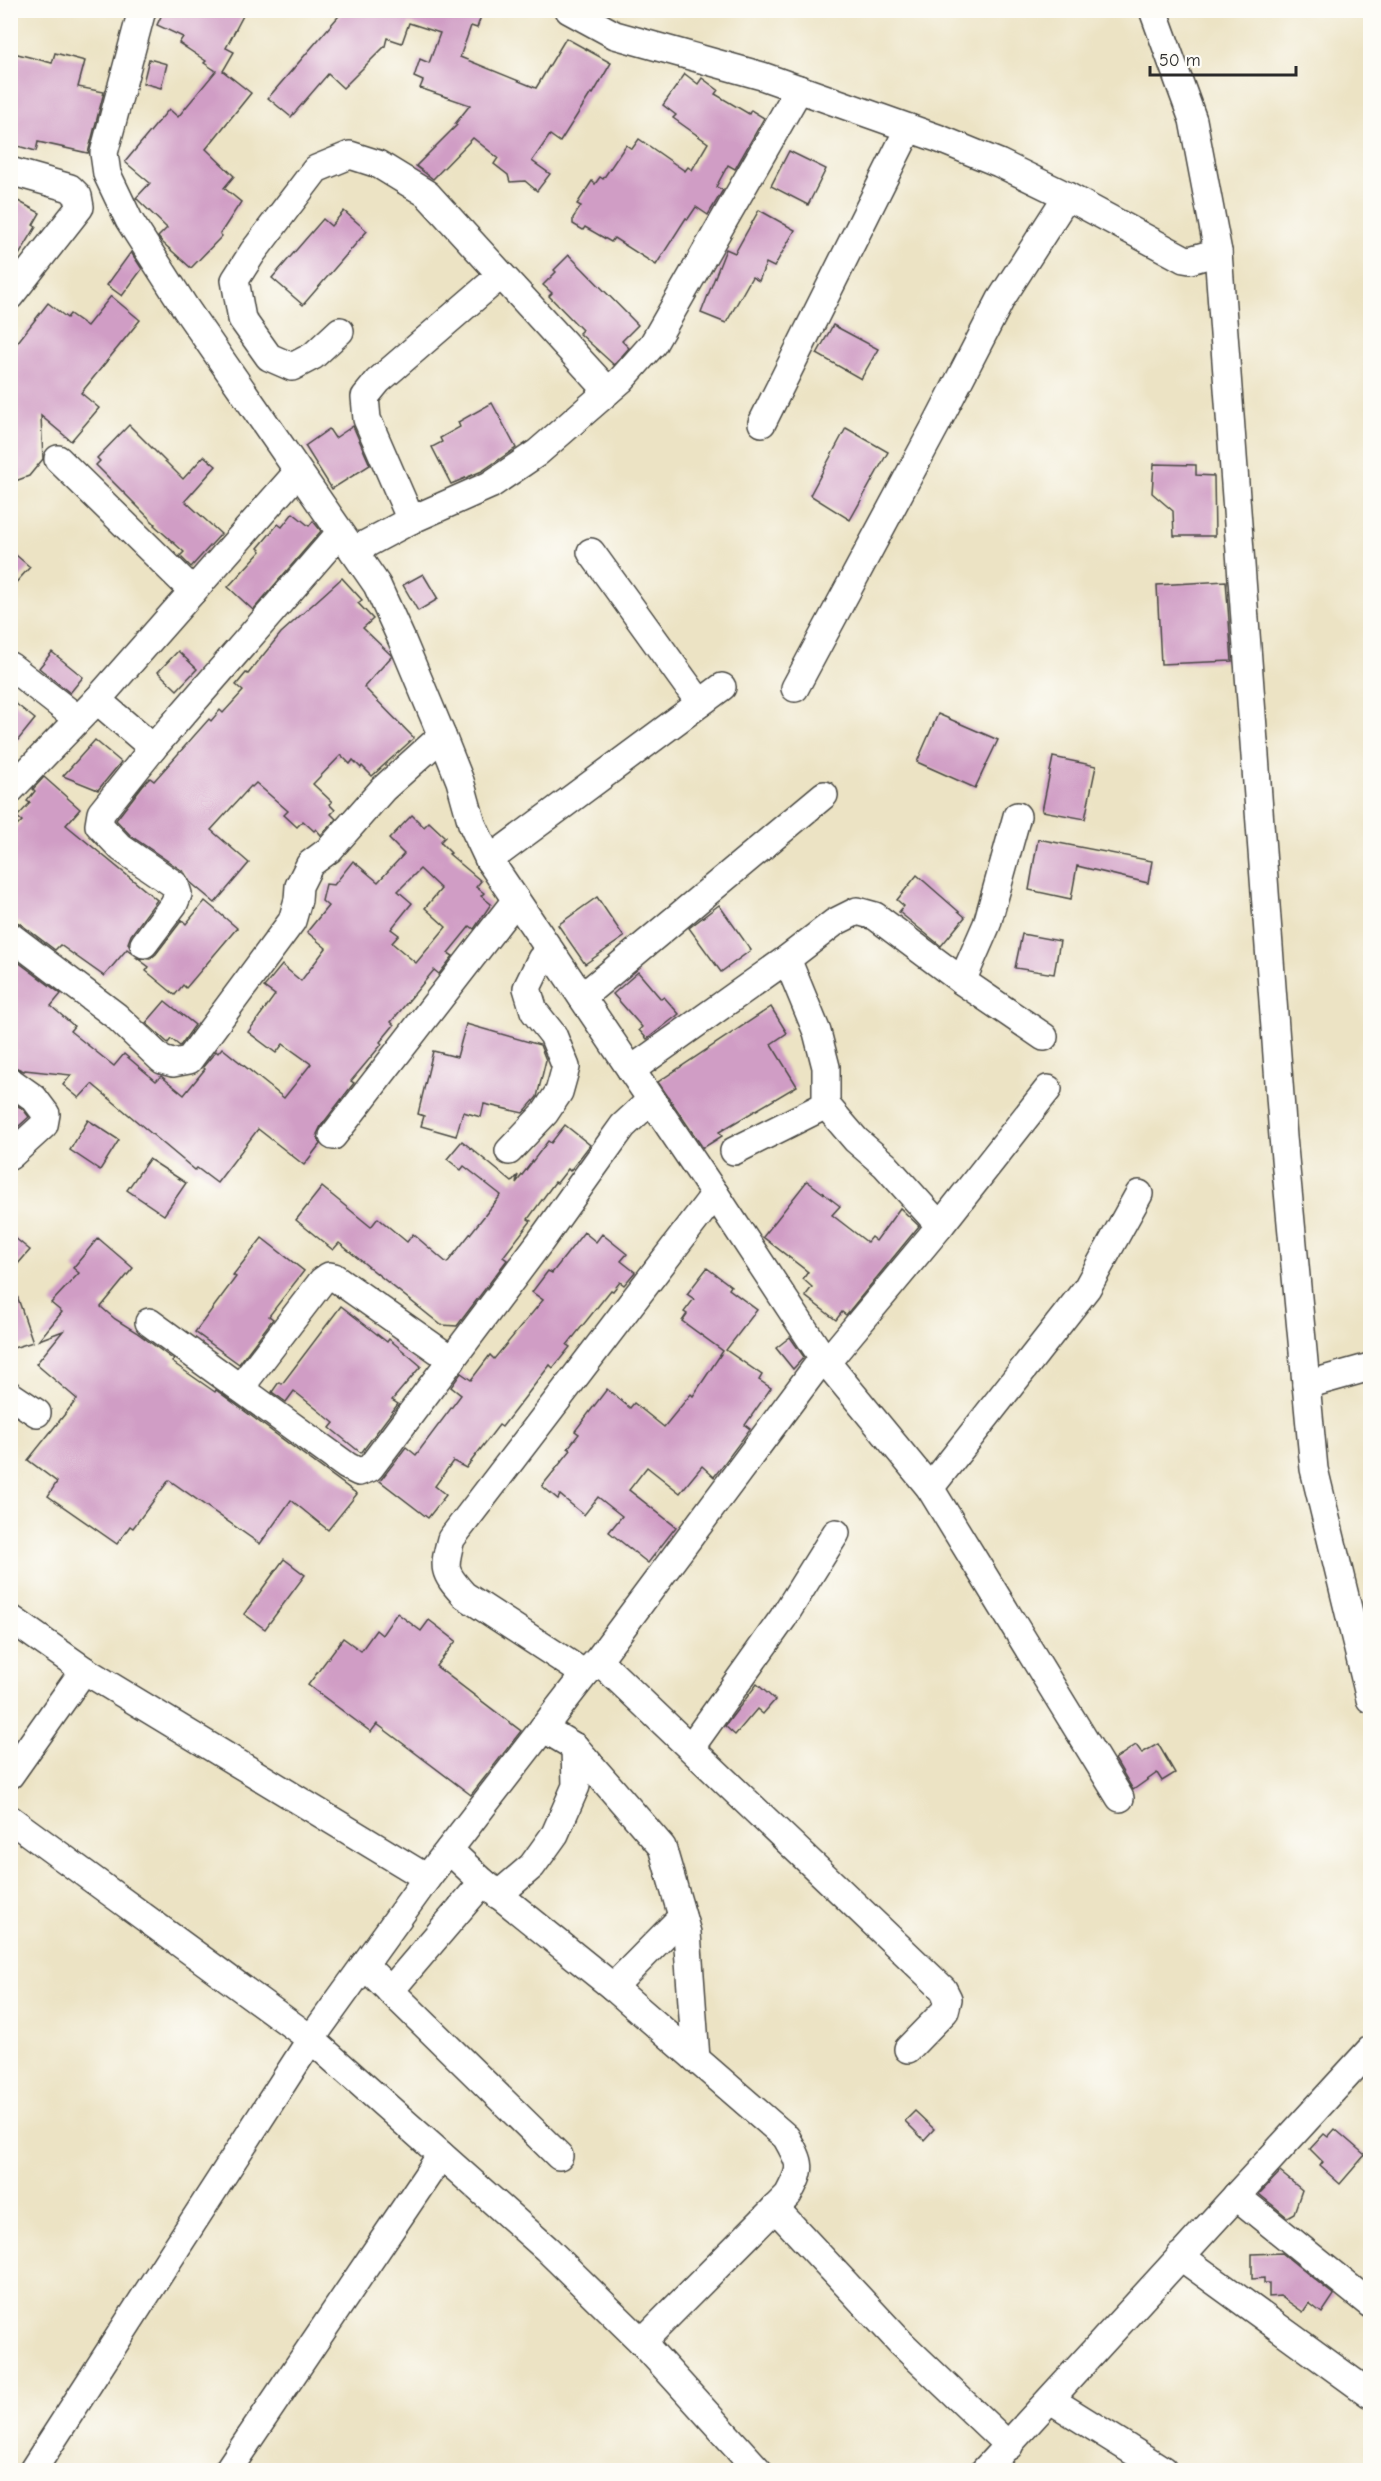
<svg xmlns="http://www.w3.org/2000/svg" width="1381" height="2481" font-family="'Comic Neue',sans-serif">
  <rect width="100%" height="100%" fill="#fdfcf7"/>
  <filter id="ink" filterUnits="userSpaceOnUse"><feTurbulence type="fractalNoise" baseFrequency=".0167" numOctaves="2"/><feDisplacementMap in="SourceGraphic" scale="12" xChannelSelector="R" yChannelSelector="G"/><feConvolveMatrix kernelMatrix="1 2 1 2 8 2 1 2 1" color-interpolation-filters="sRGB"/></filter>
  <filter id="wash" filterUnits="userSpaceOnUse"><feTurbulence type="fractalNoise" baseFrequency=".008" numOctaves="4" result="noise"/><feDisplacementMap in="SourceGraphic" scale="24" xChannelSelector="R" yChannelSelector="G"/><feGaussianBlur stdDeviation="1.35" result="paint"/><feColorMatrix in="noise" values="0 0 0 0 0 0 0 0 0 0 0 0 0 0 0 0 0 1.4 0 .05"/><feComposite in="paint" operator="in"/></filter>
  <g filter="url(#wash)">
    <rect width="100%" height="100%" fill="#ece3c4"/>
    <g id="blocks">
      <g fill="#d09dc5" fill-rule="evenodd">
        <polygon points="164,10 246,10 226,48 234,52 223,71 251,93 206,149 234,176 224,188 241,202 220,234 222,236 191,268 163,243 158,237 167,228 136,198 150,183 125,162 169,109 178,117 216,71 204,63 206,61 179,43 183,37 157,25"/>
        <polygon points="344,10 483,10 477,28 471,26 460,57 536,88 566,38 611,63 593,94 591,93 560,142 550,135 532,161 550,174 537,191 525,181 510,182 508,175 494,164 498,158 473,138 433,179 416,166 457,125 455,124 470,105 420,88 423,81 414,77 420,59 429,63 440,33 409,23 402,43 387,38 385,46 343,88 328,74 291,117 268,98"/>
        <polygon points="10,52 52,63 55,53 85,61 78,87 104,92 88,153 38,142 36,151 10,144"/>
        <polygon points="149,59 167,64 161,88 143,83"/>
        <polygon points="685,74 698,84 702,78 718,90 715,94 749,114 751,110 764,118 735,169 728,165 716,187 723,190 708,215 696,207 688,219 686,218 656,265 614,238 611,242 585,227 583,230 573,224 573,218 581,206 577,204 592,181 595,184 600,177 603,179 626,145 632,149 639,139 685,171 688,167 692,170 708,143 673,118 676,115 663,105"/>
        <polygon points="789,151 826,169 808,205 771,186"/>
        <polygon points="18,201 40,213 33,225 36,227 10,270 10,215"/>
        <polygon points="759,210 795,230 774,267 766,263 759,281 752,277 726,323 701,313 726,249 735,253"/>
        <polygon points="344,211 367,231 303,305 272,278 323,219 331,226"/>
        <polygon points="131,252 142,269 122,296 107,285"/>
        <polygon points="569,255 638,325 622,341 629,348 614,365 579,333 582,330 549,296 552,293 543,285 556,272 554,270"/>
        <polygon points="111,296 140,320 81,393 99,408 71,441 41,416 43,459 29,476 10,483 10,352 48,303 67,318 70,314 87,326"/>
        <polygon points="833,325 878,349 861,379 817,354"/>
        <polygon points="492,403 516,448 482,471 451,484 432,447 442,442 440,438 460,427 458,422"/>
        <polygon points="129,425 183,479 204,456 216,466 185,501 221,534 191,567 180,556 184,552 154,525 155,524 96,465 100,461 97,458"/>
        <polygon points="353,426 370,465 332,489 305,446 329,429 335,438"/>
        <polygon points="846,428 888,452 850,520 810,495"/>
        <polygon points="1154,464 1196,465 1196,475 1214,476 1215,536 1174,536 1173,511 1152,493"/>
        <polygon points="293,513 309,526 313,521 321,531 253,610 228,587 261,551 258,548 278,524 282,527"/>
        <polygon points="10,550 30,567 10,589"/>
        <polygon points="423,574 438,599 418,611 403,585"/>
        <polygon points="342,578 362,600 358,603 373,619 363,628 392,656 364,687 414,738 372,776 362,766 361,768 353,760 350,764 341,755 313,784 332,802 329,804 335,810 331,814 336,819 321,835 316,829 314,831 303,821 297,827 284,815 288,811 256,783 252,787 251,786 211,830 249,863 215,903 190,882 184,872 131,836 116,820 143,785 150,778 154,781 209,719 211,721 220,710 223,713 243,691 236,685 246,673 248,674 281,633"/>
        <polygon points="1226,581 1232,661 1161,664 1157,585"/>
        <polygon points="178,651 197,669 177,690 158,672"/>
        <polygon points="52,652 83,677 70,693 39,668"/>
        <polygon points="10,699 35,719 10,750"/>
        <polygon points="938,714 998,740 975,788 917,762"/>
        <polygon points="95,740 121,762 98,790 63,776"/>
        <polygon points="1053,757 1096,766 1085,819 1042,811"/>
        <polygon points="44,777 80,809 66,825 157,900 131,935 128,943 132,953 127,949 104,976 60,945 55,950 19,923 10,920 10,833 22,821 17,817 30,803 27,801 35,791 33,789"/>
        <path d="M412 815 424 827 429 822 445 837 440 842 451 853 449 854 481 881 476 887 484 893 481 896 491 904 474 929 470 926 448 953 453 956 439 974 434 970 391 1022 394 1025 380 1042 382 1044 351 1081 354 1083 321 1126 317 1134 320 1144 304 1165 258 1129 217 1183 197 1168 195 1170 92 1084 79 1098 63 1085 71 1075 25 1070 24 1071 10 1065V956L61 994 51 1006 74 1026 70 1031 114 1066 124 1054 156 1081 161 1076 184 1095 205 1069 203 1067 216 1051 218 1053 222 1048 284 1098 311 1064 283 1044 276 1053 248 1032 275 995 264 987 282 965 301 981 326 948 307 932 328 906 322 901 326 884 334 885 353 861 378 882 404 854 389 839ZM420 869 441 889 425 908 446 927 416 963 392 943 399 935 391 929 412 903 398 891Z"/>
        <polygon points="1038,839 1152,861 1148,883 1077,866 1071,899 1029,890"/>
        <polygon points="917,875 965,917 941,946 899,912 904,906 897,900"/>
        <polygon points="597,897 624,937 585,964 558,925"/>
        <polygon points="205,901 237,928 186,988 183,985 175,995 146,971 149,967 137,958 150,959 156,954 182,920 186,924"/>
        <polygon points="719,905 751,950 721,972 689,928"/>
        <polygon points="1022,934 1060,941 1054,974 1015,968"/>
        <polygon points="638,972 661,999 664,997 679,1014 647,1039 639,1030 642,1027 613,994"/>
        <polygon points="165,1001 195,1025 180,1046 171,1039 168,1043 146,1023"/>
        <polygon points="771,1007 787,1033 771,1044 797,1086 719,1132 722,1136 703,1148 658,1082"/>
        <polygon points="466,1024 540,1045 546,1060 537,1097 523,1113 484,1104 481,1117 463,1112 456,1136 421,1126 424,1116 418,1114 433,1051 457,1057"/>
        <polygon points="10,1101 23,1109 29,1117 10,1134"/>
        <polygon points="88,1120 119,1140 100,1170 70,1150"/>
        <polygon points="565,1125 590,1145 570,1171 568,1169 557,1183 555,1182 528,1219 531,1221 503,1257 507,1260 457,1326 441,1325 339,1243 333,1250 296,1220 322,1187 371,1227 378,1218 407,1242 413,1234 447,1263 501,1195 464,1166 461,1170 447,1159 462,1141 512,1182 518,1175 516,1183 548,1141 551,1143"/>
        <polygon points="149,1159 186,1183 164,1215 127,1190"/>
        <polygon points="807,1181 840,1206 832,1215 867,1242 871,1237 876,1241 900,1208 919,1226 846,1315 842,1312 836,1320 805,1296 812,1287 803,1279 808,1272 763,1237"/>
        <polygon points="584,1232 596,1242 602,1234 627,1254 621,1261 635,1272 624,1285 620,1282 613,1291 611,1290 567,1345 570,1347 553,1368 550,1365 502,1427 499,1425 466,1468 453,1461 435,1486 446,1495 428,1518 380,1481 406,1447 416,1455 461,1395 451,1387 461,1373 471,1380 490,1355 494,1359 543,1300 532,1292 548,1271 552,1273"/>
        <polygon points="10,1234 30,1250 10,1273"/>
        <polygon points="98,1238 133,1268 101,1307 115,1319 136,1332 174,1360 172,1362 215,1392 216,1390 357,1494 328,1530 291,1500 260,1544 169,1480 133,1528 130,1526 117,1544 48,1496 57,1482 28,1460 77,1399 36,1364 63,1331 39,1340 62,1312 51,1303 79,1273 73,1268"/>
        <polygon points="262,1238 304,1271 269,1316 273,1319 239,1364 195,1332 236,1277 233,1275"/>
        <polygon points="707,1268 731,1286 729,1289 757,1310 726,1350 762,1375 759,1380 771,1388 745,1425 750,1429 714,1477 702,1466 680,1493 647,1467 629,1490 676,1527 648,1563 609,1532 622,1516 598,1497 584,1515 560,1495 558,1499 542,1486 571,1450 568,1448 579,1434 575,1431 607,1389 630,1408 634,1403 664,1427 691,1394 693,1396 723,1351 682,1321 687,1314 684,1312 694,1299 687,1294"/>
        <polygon points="13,1284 33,1342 10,1349 10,1285"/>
        <polygon points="341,1306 387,1342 389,1339 421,1366 392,1400 398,1404 361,1453 330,1428 334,1423 294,1391 286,1402 272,1392 279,1382 282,1384"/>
        <polygon points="790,1337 804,1357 793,1369 776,1348"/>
        <polygon points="284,1559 305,1575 265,1629 244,1614"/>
        <polygon points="397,1613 421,1631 429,1620 456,1641 436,1666 521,1731 471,1795 377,1724 371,1732 308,1685 343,1638 361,1651 376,1630 382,1635"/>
        <polygon points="757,1684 775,1700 763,1714 757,1709 735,1735 725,1726"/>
        <polygon points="1158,1744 1175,1773 1162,1781 1157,1773 1133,1790 1115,1759 1136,1745 1142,1753"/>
        <polygon points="915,2111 934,2129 924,2140 905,2121"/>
        <polygon points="1335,2129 1365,2155 1340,2184 1320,2166 1323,2162 1310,2149 1324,2134 1328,2137"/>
        <polygon points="1280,2172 1302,2190 1294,2213 1287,2217 1259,2194"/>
        <polygon points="1282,2253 1334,2295 1322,2313 1309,2303 1303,2312 1280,2296 1269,2297 1269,2283 1264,2283 1264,2278 1252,2279 1252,2254"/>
      </g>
    </g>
  </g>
  <g filter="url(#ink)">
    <use href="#blocks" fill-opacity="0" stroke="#484742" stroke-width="1.5"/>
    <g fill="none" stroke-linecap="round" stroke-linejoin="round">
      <g stroke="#484742" stroke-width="30">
        <g id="minor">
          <polyline points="142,10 104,153 107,174 129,220 186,309 377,585 401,638 442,736 460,781 472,824 489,860 715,1194 823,1358 930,1488 1120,1798"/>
          <polyline points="569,10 615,35 762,76 940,139 999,163 1067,196 1184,259 1190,260 1218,252"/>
          <polyline points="1153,10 1193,120 1218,252 1283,1137 1314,1469 1370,1699"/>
          <polyline points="10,171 70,188 78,196 80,207 10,296"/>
          <polyline points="340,331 313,356 292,367 269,357 242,319 235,280 253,252 316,169 350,155 378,164 427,194 608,391"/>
          <polyline points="762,423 909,128"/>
          <polyline points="58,459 193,591"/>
          <polyline points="411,520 367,419 365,397 378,381 501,275"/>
          <polyline points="353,551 411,520 490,485 537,453 621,380 653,344 799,89"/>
          <polyline points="591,552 700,703"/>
          <polyline points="10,666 78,719"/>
          <polyline points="795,688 937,423 1001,299 1067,196"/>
          <polyline points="97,700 153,748"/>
          <polyline points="10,790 97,700 297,473"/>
          <polyline points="489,860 722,687"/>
          <polyline points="10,936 116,1016 162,1060 173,1063 189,1060 292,921 298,900 299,886 310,864 329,850 383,789 442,736"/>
          <polyline points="144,944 174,904 178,894 175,885 121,848 99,825 101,813 153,748 340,533"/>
          <polyline points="787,959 817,1032 826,1067 826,1105 856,1140 885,1165 940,1226 826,1363"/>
          <polyline points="962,981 1044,1037"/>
          <polyline points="582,997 824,795"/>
          <polyline points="631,1070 787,959 835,922 857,911 875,916 962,981 987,924 1017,816"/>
          <polyline points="10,1081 34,1098 46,1114 44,1125 10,1156"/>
          <polyline points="333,1136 516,900"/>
          <polyline points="509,1151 545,1113 559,1092 566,1067 553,1035 534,1011 527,988 541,959 550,951"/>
          <polyline points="734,1151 826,1105"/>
          <polyline points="940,1226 1048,1089"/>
          <polyline points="149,1322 347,1466 359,1472 370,1468 540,1242 610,1144 623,1126 651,1100"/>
          <polyline points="1306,1385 1370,1367"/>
          <polyline points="240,1388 322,1281 329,1276 334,1277 452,1360"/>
          <polyline points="10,1395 37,1413"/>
          <polyline points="930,1488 1087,1288 1139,1194"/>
          <polyline points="10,1618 84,1670"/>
          <polyline points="598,1660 943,1989 948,1999 945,2011 908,2049"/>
          <path d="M585 1674 464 1595C443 1572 443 1569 451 1539L715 1194"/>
          <polyline points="543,1728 575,1747 662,1847 687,1933 696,2059"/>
          <polyline points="691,1747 783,1618 836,1533"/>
          <polyline points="10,1775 84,1670 427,1878"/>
          <polyline points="10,1819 311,2039 547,2249 642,2342 758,2470"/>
          <path d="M449 1850 483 1882 613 1987 786 2137C802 2165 803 2167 788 2195L642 2342"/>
          <polyline points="498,1895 532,1866 555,1834 576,1786 575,1747"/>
          <polyline points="364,1965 559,2156"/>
          <polyline points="613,1987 682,1917"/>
          <polyline points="390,1991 483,1882"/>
          <polyline points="1236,2196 1370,2304"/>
          <polyline points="775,2208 901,2343 1009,2446"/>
          <polyline points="1180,2256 1370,2394"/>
          <polyline points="1051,2400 1163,2470"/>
          <polyline points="33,2470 311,2039 427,1878 585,1674 598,1660 823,1358"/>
          <polyline points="228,2470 441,2155"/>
          <polyline points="985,2470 1370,2050"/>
        </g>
      </g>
      <use href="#minor" stroke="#fff" stroke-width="27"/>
    </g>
  </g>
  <rect width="1381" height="2481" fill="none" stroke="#fdfcf7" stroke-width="36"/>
  <path d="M1150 66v9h146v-9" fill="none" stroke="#2b2b2b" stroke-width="3"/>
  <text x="1159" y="66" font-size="18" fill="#2b2b2b" stroke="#fdfcf7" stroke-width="4.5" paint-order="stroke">50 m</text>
</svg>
